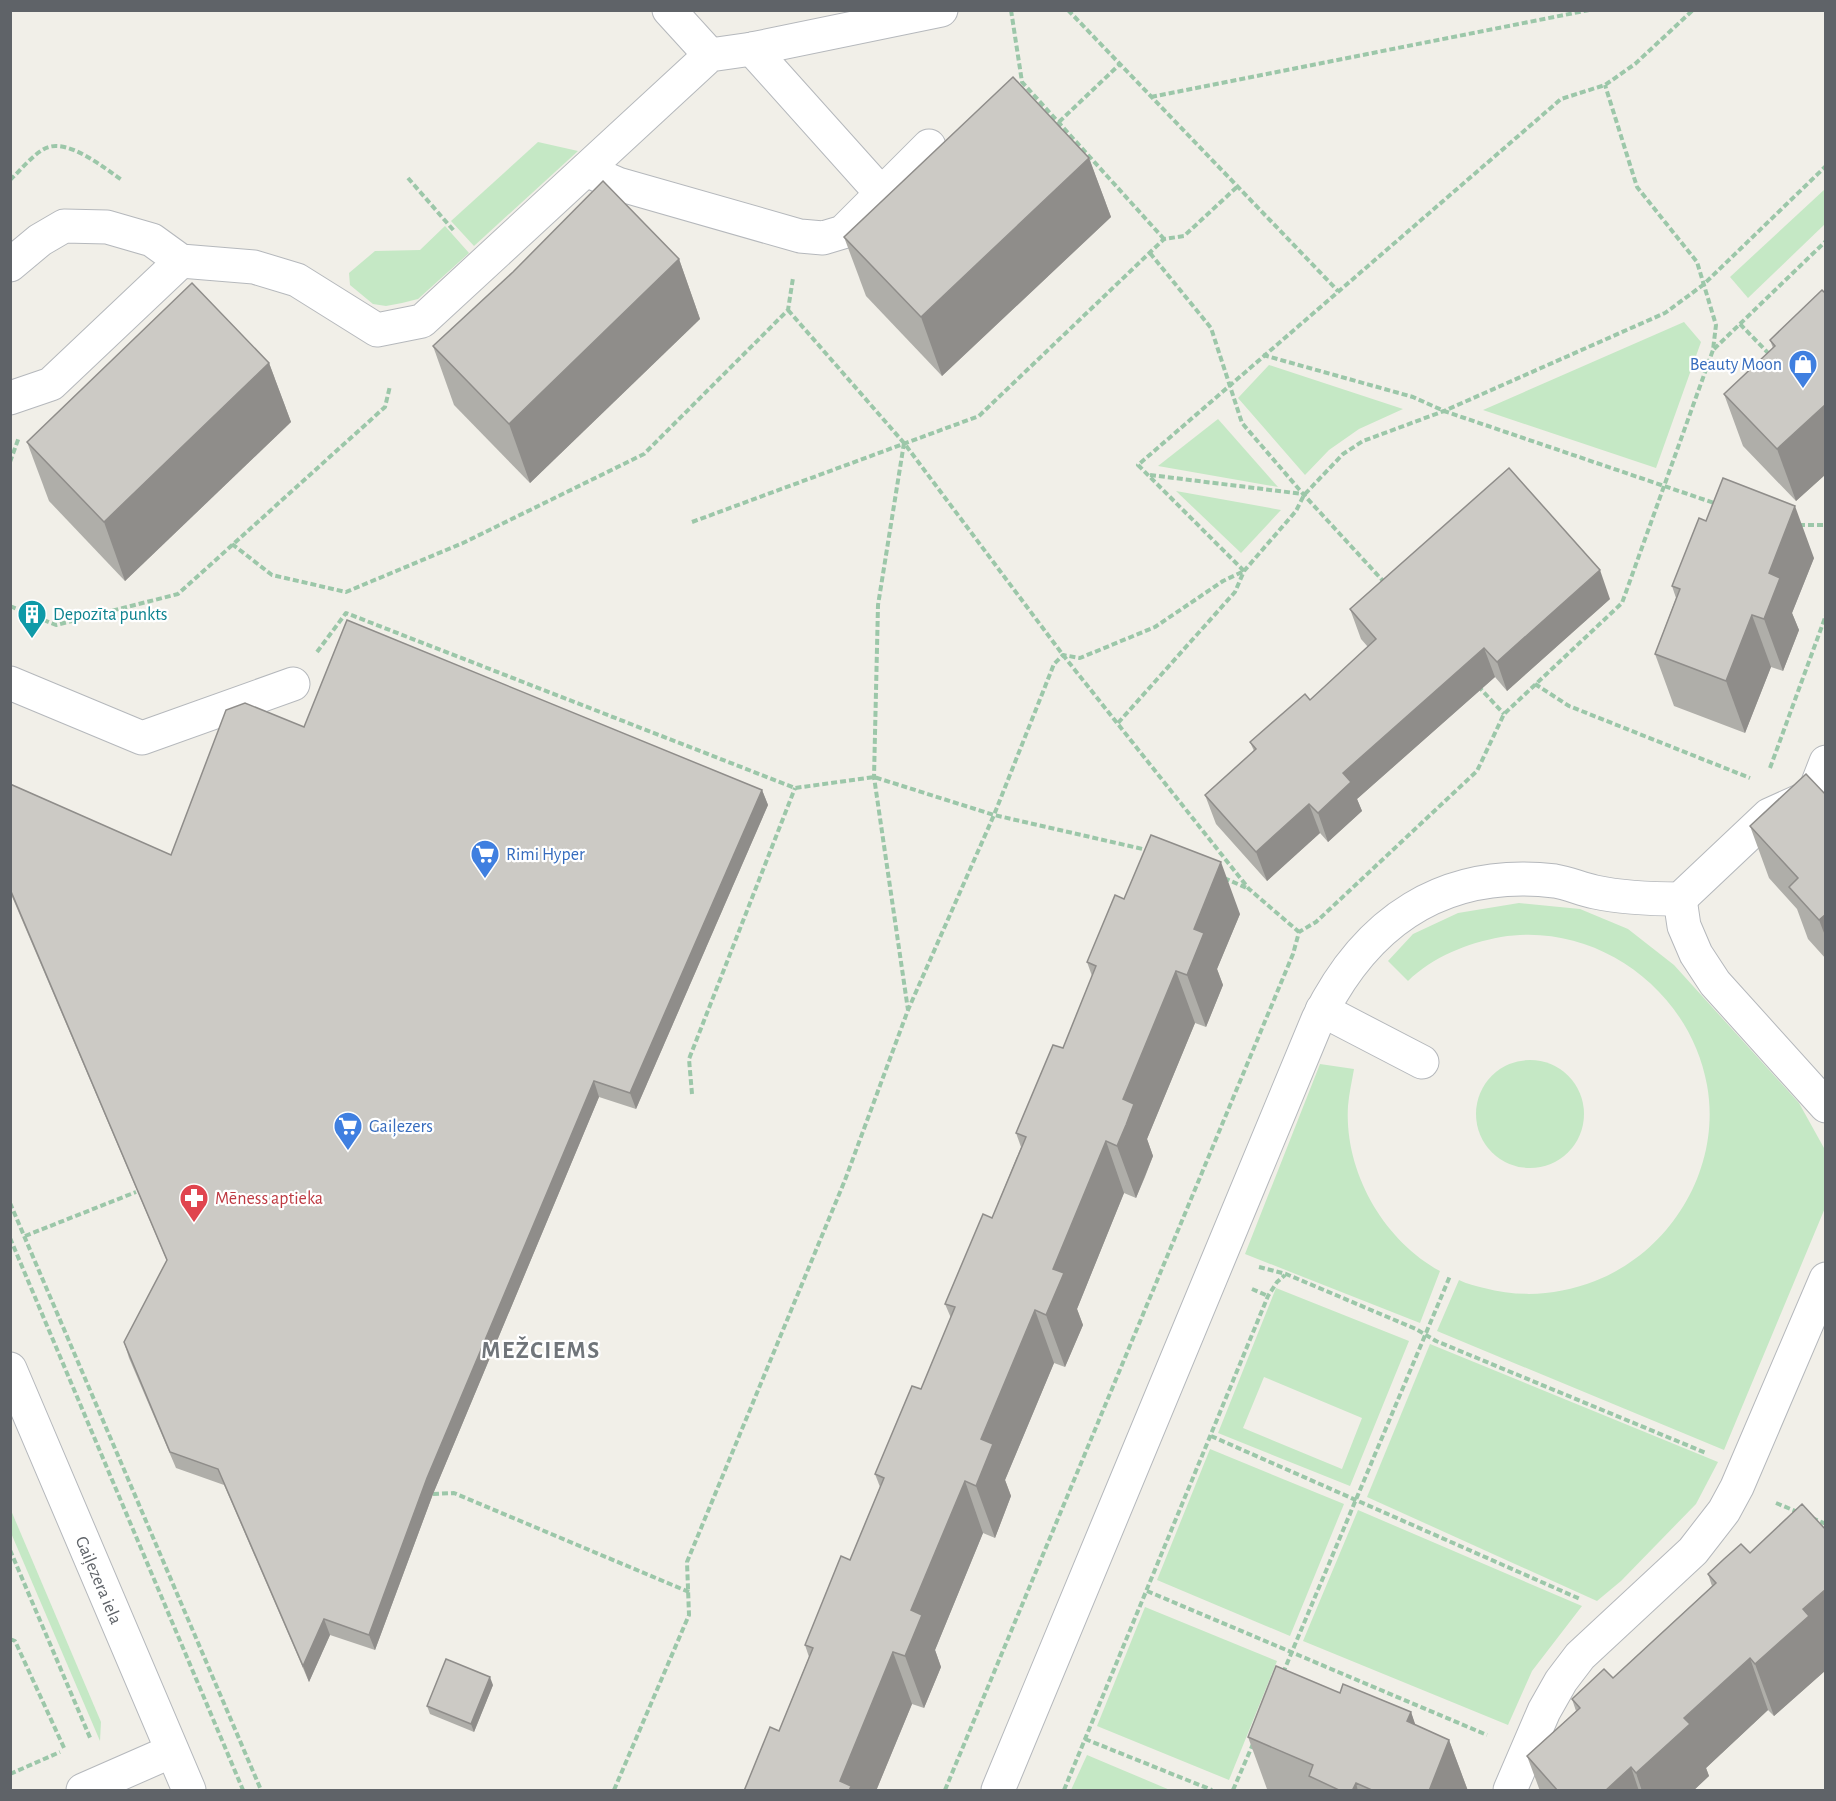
<svg xmlns="http://www.w3.org/2000/svg" width="1836" height="1801" font-family="'Alegreya Sans',sans-serif">
  <rect width="100%" height="100%" fill="#f1efe8"/>
  <g fill="#c5e8c5" fill-rule="evenodd">
    <polygon points="538,142 578,151 474,246 451,221"/>
    <polygon points="1825,189 1825,224 1748,298 1730,277"/>
    <polygon points="445,226 469,253 418,299 402,303 386,306 373,304 350,285 349,273 375,251 420,250"/>
    <polygon points="1684,322 1701,342 1656,468 1483,410"/>
    <polygon points="1269,365 1403,409 1359,429 1329,450 1305,475 1238,398"/>
    <polygon points="1218,419 1278,487 1158,466"/>
    <polygon points="1176,491 1281,510 1241,553"/>
    <path d="M1519 903 1580 909 1628 929 1674 965 1799 1103 1824 1148 1825 1208 1724 1450 1437 1331 1459 1280C1467 1284 1476 1286 1484 1288 1522 1298 1559 1295 1595 1281 1672 1251 1722 1167 1707 1085 1690 990 1596 921 1501 937 1467 943 1433 957 1408 981L1388 961 1413 934 1458 913Z"/>
    <circle cx="1530" cy="1114" r="54"/>
    <path d="M1320 1064 1354 1069C1352 1081 1349 1093 1348 1106 1344 1171 1383 1240 1440 1271L1420 1323 1245 1254Z"/>
    <path d="M1276 1288 1409 1341 1350 1486 1218 1433ZM1264 1377 1362 1418 1342 1469 1243 1428Z"/>
    <polygon points="1430,1344 1718,1462 1696,1504 1621,1581 1597,1601 1367,1497"/>
    <polygon points="1210,1449 1344,1504 1290,1636 1157,1580"/>
    <polygon points="10,1508 101,1722 100,1741 11,1533"/>
    <polygon points="1358,1510 1582,1606 1532,1671 1508,1725 1303,1641"/>
    <polygon points="1145,1607 1277,1661 1229,1780 1097,1726"/>
    <polygon points="1087,1755 1170,1790 1071,1790"/>
  </g>
  <g fill="none" stroke-linecap="round" stroke-linejoin="round">
    <g stroke="#b5b8bc" stroke-width="35">
      <g id="minor">
        <polyline points="669,10 710,55"/>
        <polyline points="752,49 882,194"/>
        <polyline points="586,170 618,184 800,236 823,238 843,232 929,146"/>
        <polyline points="10,265 40,240 64,226 107,227 152,240 181,261 254,267 297,280 377,330 422,321 710,55 752,49 941,10"/>
        <polyline points="10,398 51,384 181,261"/>
        <polyline points="10,683 142,738 293,684"/>
        <polyline points="1680,899 1684,926 1696,954 1715,983 1826,1106"/>
        <polyline points="1322,1010 1422,1062"/>
        <polyline points="10,1369 189,1790"/>
        <polyline points="83,1790 172,1751"/>
        <path d="M998 1790 1318 1019C1366 921 1444 868 1555 881 1568 883 1581 889 1595 892 1623 898 1651 899 1680 899L1769 815 1809 797 1814 793 1826 762"/>
        <polyline points="1510,1790 1544,1711 1561,1681 1580,1656 1693,1551 1724,1511 1737,1487 1826,1279"/>
      </g>
    </g>
    <g stroke="#9cc7a9" stroke-width="4" stroke-dasharray="6 3" stroke-linecap="butt">
      <polyline points="1011,10 1022,82 1164,239"/>
      <polyline points="1068,10 1338,291"/>
      <polyline points="1151,97 1589,10"/>
      <polyline points="1059,122 1120,64"/>
      <polyline points="408,178 455,232"/>
      <path d="M10 180C21 170 33 154 46 148 68 138 104 168 122 180"/>
      <polyline points="1150,253 1211,328 1242,423 1304,495 1384,582"/>
      <polyline points="788,310 904,443 1063,655 1249,889 1299,932"/>
      <polyline points="1740,324 1770,355"/>
      <polyline points="1714,349 1826,241"/>
      <polyline points="1263,355 1413,397 1444,411 1717,504"/>
      <polyline points="904,443 878,605 874,777 908,1010"/>
      <polyline points="10,462 19,437"/>
      <polyline points="1150,475 1303,494"/>
      <polyline points="692,522 979,416 1164,239 1184,236 1238,186"/>
      <polyline points="1799,525 1826,525"/>
      <polyline points="232,544 272,575 346,592 463,543 644,454 788,310 793,278"/>
      <polyline points="1244,571 1138,465 1561,99 1605,85 1635,64 1693,10"/>
      <polyline points="10,606 56,625 178,594 385,407 390,386"/>
      <polyline points="317,652 346,613 795,788 874,777 994,815 1147,850"/>
      <polyline points="1535,684 1569,706 1750,778"/>
      <polyline points="1478,686 1504,714"/>
      <polyline points="1118,723 1235,592 1244,571 1296,511 1304,495 1343,454 1363,441 1444,411 1665,313 1703,285 1826,166"/>
      <polyline points="1770,768 1826,615"/>
      <polyline points="1224,878 1249,889"/>
      <polyline points="692,1094 689,1059 795,788"/>
      <polyline points="10,1203 261,1790"/>
      <polyline points="25,1236 136,1192"/>
      <polyline points="10,1238 243,1790"/>
      <polyline points="1259,1267 1286,1274 1416,1329 1436,1341 1706,1453"/>
      <polyline points="1252,1289 1268,1296"/>
      <polyline points="1211,1436 1580,1599"/>
      <polyline points="433,1494 454,1493 689,1592"/>
      <polyline points="1776,1503 1800,1513"/>
      <polyline points="1812,1518 1826,1524"/>
      <polyline points="10,1550 91,1740"/>
      <polyline points="1147,1591 1487,1735"/>
      <polyline points="10,1639 15,1641 65,1750"/>
      <polyline points="1283,1673 1450,1276"/>
      <polyline points="1085,1739 1212,1790"/>
      <polyline points="10,1774 60,1752"/>
      <polyline points="614,1790 689,1615 687,1562 845,1180 908,1010 994,815 1054,664 1063,655 1080,658 1155,627 1223,581 1244,571"/>
      <polyline points="945,1790 1293,954 1299,932 1316,922 1477,771 1504,714 1622,603 1713,350 1716,325 1697,262 1637,187 1605,85"/>
      <polyline points="1064,1790 1268,1296 1277,1282 1285,1275"/>
      <polyline points="1233,1790 1253,1744"/>
    </g>
    <use href="#minor" stroke="#fff" stroke-width="33"/>
  </g>
  <g fill="#afaea9">
    <polygon points="1089,158 1111,217 942,376 866,296 844,237"/>
    <polygon points="679,259 700,319 530,483 454,405 433,346"/>
    <polygon points="1826,294 1826,474 1796,501 1743,446 1724,394 1773,348 1770,340"/>
    <polygon points="269,363 291,422 125,581 49,501 27,442"/>
    <polygon points="1706,521 1814,558 1792,613 1799,630 1783,671 1771,667 1745,733 1674,706 1655,654 1676,598 1672,586"/>
    <polygon points="1610,599 1507,691 1495,677 1357,799 1362,811 1328,842 1320,833 1267,881 1216,824 1205,795 1254,751 1250,742 1310,700 1368,647 1361,639 1350,609"/>
    <polygon points="304,727 762,790 768,805 636,1109 599,1097 433,1494 375,1650 330,1635 309,1682 224,1485 176,1468 129,1358 124,1342 167,1261 10,892 10,784 171,855"/>
    <polygon points="1826,795 1826,959 1808,939 1797,909 1769,878 1750,826"/>
    <polygon points="1124,899 1240,914 1217,969 1223,985 1206,1027 1195,1023 1147,1139 1153,1156 1145,1177 1136,1198 1124,1193 1077,1309 1083,1325 1065,1367 1054,1363 1005,1480 1011,1496 995,1538 983,1533 935,1650 941,1667 924,1708 912,1704 876,1791 744,1791 779,1731 809,1657 805,1645 850,1560 880,1487 875,1474 921,1389 951,1318 945,1304 992,1218 1021,1147 1016,1133 1063,1048 1092,976 1087,962"/>
    <polygon points="1826,1530 1826,1658 1825,1659 1826,1670 1774,1716 1768,1710 1706,1768 1709,1776 1693,1791 1540,1791 1527,1756 1576,1711 1572,1699 1613,1678 1712,1586 1708,1574 1750,1553"/>
    <polygon points="493,1685 474,1732 430,1714 427,1706"/>
    <polygon points="1340,1693 1411,1712 1415,1725 1449,1740 1468,1791 1269,1791 1267,1789 1248,1737"/>
  </g>
  <g fill="#8f8d8a">
    <polygon points="1089,158 1111,217 942,376 921,317"/>
    <polygon points="679,259 700,319 530,483 509,424"/>
    <polygon points="269,363 291,422 125,581 104,522"/>
    <polygon points="1826,404 1826,474 1796,501 1777,449"/>
    <polygon points="1795,506 1814,558 1792,613 1799,630 1783,671 1764,619 1769,573"/>
    <polygon points="1600,570 1610,599 1507,691 1497,662"/>
    <polygon points="1752,615 1771,667 1745,733 1726,681"/>
    <polygon points="1484,648 1495,677 1357,799 1362,811 1328,842 1318,813 1343,773"/>
    <polygon points="762,790 768,805 636,1109 630,1093"/>
    <polygon points="1309,804 1320,833 1267,881 1256,852"/>
    <polygon points="1221,862 1240,914 1217,969 1223,985 1206,1027 1187,975 1194,929"/>
    <polygon points="1826,914 1826,938 1819,920"/>
    <polygon points="1176,971 1195,1023 1147,1139 1153,1156 1136,1198 1117,1146 1123,1099"/>
    <polygon points="594,1081 599,1097 433,1494 375,1650 369,1635 427,1478"/>
    <polygon points="1106,1141 1124,1193 1077,1309 1083,1325 1065,1367 1046,1315 1053,1269"/>
    <polygon points="1035,1310 1054,1363 1005,1480 1011,1496 995,1538 976,1486 981,1439"/>
    <polygon points="965,1481 983,1533 935,1650 941,1667 924,1708 905,1656 911,1610"/>
    <polygon points="1826,1589 1826,1658 1825,1659 1826,1670 1774,1716 1755,1664 1803,1609"/>
    <polygon points="324,1619 330,1635 309,1682 303,1666"/>
    <polygon points="893,1652 912,1704 876,1791 843,1791 840,1781"/>
    <polygon points="1750,1658 1768,1710 1706,1768 1709,1776 1693,1791 1642,1791 1636,1773 1684,1718"/>
    <polygon points="490,1677 493,1685 474,1732 471,1724"/>
    <polygon points="1411,1712 1429,1764 1407,1721"/>
    <polygon points="1449,1740 1468,1791 1429,1791"/>
    <polygon points="1631,1767 1639,1791 1605,1791"/>
    <polygon points="1356,1783 1358,1791 1352,1791"/>
  </g>
  <g fill="#cccac5" stroke="#8f8d8a" stroke-width="1.5">
    <polygon points="1013,77 1089,158 921,317 844,237"/>
    <polygon points="603,181 679,259 509,424 433,346 513,272"/>
    <polygon points="192,283 269,363 104,522 27,442"/>
    <polygon points="1822,290 1826,294 1826,404 1777,449 1724,394 1775,346 1770,340"/>
    <polygon points="1509,468 1600,570 1497,662 1484,648 1343,773 1351,782 1318,813 1309,804 1256,852 1205,795 1256,749 1250,742 1305,694 1310,700 1376,639 1350,609"/>
    <polygon points="1723,478 1795,506 1769,573 1780,578 1764,619 1752,615 1726,681 1655,654 1680,589 1672,586 1699,518 1706,521"/>
    <polygon points="347,620 762,790 630,1093 594,1081 427,1478 369,1635 324,1619 303,1666 218,1469 170,1452 124,1342 167,1260 10,889 10,784 171,855 226,710 245,703 304,727"/>
    <polygon points="1806,774 1826,795 1826,914 1819,920 1789,887 1798,878 1750,826"/>
    <polygon points="1151,835 1221,862 1194,929 1204,933 1187,975 1176,971 1123,1099 1134,1104 1126,1125 1117,1146 1106,1141 1053,1269 1064,1273 1046,1315 1035,1310 981,1439 993,1444 976,1486 965,1481 911,1610 922,1615 905,1656 893,1652 840,1781 851,1786 849,1791 744,1791 770,1727 779,1731 813,1648 805,1645 841,1556 850,1560 884,1478 875,1474 912,1386 921,1389 955,1307 945,1304 983,1214 992,1218 1026,1137 1016,1133 1053,1045 1063,1048 1096,966 1087,962 1115,895 1124,899"/>
    <polygon points="1802,1504 1826,1530 1826,1589 1803,1609 1809,1616 1755,1664 1750,1658 1684,1718 1690,1724 1636,1773 1631,1767 1605,1791 1558,1791 1527,1756 1580,1708 1572,1699 1604,1669 1613,1678 1716,1583 1708,1574 1724,1559 1741,1544 1750,1553"/>
    <polygon points="446,1659 490,1677 471,1724 427,1706"/>
    <polygon points="1276,1666 1340,1693 1343,1684 1411,1712 1407,1721 1449,1740 1429,1791 1374,1791 1356,1783 1352,1791 1341,1791 1309,1776 1313,1765 1248,1737"/>
  </g>
  <defs>
    <g id="shop-pin" transform="scale(1.5)"><path d="M0 17L-7.5 6A9.5 9.5 0 1 1 7.5 6Z" fill="#3f7fe0" stroke="#fff"/><path d="M-5-2.5h2.3a2.7 3.5 0 0 1 5.4 0H5L5.5 6h-11ZM-1.5-2.5h3a1.5 2.3 0 0 0-3 0Z" fill="#fff"/></g>
    <g id="building-pin" transform="scale(1.5)"><path d="M0 17L-7.5 6A9.5 9.5 0 1 1 7.5 6Z" fill="#0f9aa8" stroke="#fff"/><path d="M-4-6H4V6H1V3H-1V6H-4ZM-2.5-4.3h1.7v1.8h-1.7ZM.8-4.3h1.7v1.8H.8ZM-2.5-1h1.7V.8h-1.7ZM.8-1h1.7V.8H.8Z" fill="#fff"/></g>
    <g id="supermarket-pin" transform="scale(1.5)"><path d="M0 17L-7.5 6A9.5 9.5 0 1 1 7.5 6Z" fill="#3f7fe0" stroke="#fff"/><path d="M-6-5.5h2.5l.6 2H6L4.5 2H-2.5L-4.4-4H-6ZM-1.5 3.2a1.3 1.3 0 1 0 .1 0ZM3 3.2a1.3 1.3 0 1 0 .1 0Z" fill="#fff"/></g>
    <g id="pharmacy-pin" transform="scale(1.5)"><path d="M0 17L-7.5 6A9.5 9.5 0 1 1 7.5 6Z" fill="#e0444e" stroke="#fff"/><path d="M-2-6h4v4h4v4h-4v4h-4v-4h-4v-4h4Z" fill="#fff"/></g>
  </defs>
  <g fill-rule="evenodd">
    <use href="#shop-pin" x="1803" y="364"/>
    <use href="#building-pin" x="32" y="614"/>
    <use href="#supermarket-pin" x="485" y="854"/>
    <use href="#supermarket-pin" x="348" y="1126"/>
    <use href="#pharmacy-pin" x="194" y="1198"/>
  </g>
  <g text-anchor="middle" stroke-width="4.5" stroke-linejoin="round" paint-order="stroke">
    <g font-size="18" fill="#366cbe" stroke="#fff" text-anchor="start">
      <text x="1782" y="370" text-anchor="end">Beauty Moon</text>
      <text x="506" y="860">Rimi Hyper</text>
      <text x="369" y="1132">Gaiļezers</text>
    </g>
    <g font-size="18" fill="#0d838f" stroke="#fff" text-anchor="start">
      <text x="53" y="620">Depozīta punkts</text>
    </g>
    <g font-size="18" fill="#be3a42" stroke="#fff" text-anchor="start">
      <text x="215" y="1204">Mēness aptieka</text>
    </g>
    <g font-size="18" fill="#5f6368" stroke="#fff">
      <text transform="translate(99 1580) rotate(67)" y="6">Gaiļezera iela</text>
    </g>
    <g font-size="24" font-weight="bold" letter-spacing="1.5" fill="#70757a" stroke="#fff">
      <text x="541" y="1358">MEŽCIEMS</text>
    </g>
  </g>
  <rect width="1836" height="1801" fill="none" stroke="#5f6368" stroke-width="24"/>
</svg>
